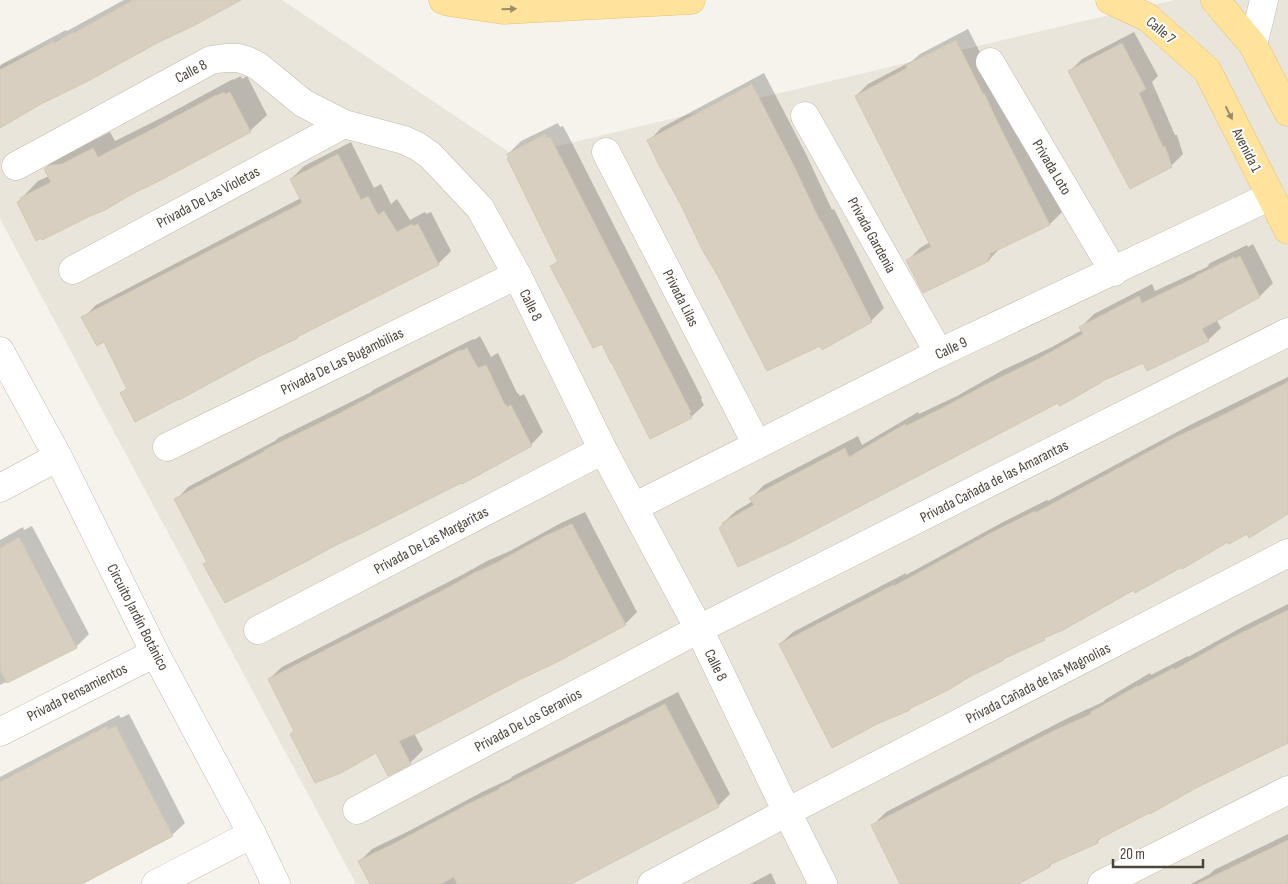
<svg xmlns="http://www.w3.org/2000/svg" width="1288" height="884" font-family="'Sofia Sans Condensed',sans-serif">
  <rect width="100%" height="100%" fill="#f6f3ec"/>
  <polygon fill="#eae5da" points="148,0 282,0 515,156 1075,23 1175,0 1288,0 1288,884 356,884 0,219 0,65"/>
  <g fill="#0003">
    <polygon points="124,0 226,0 0,123 0,66 2,64 66,30 67,31"/>
    <polygon points="968,29 1062,212 1050,224 1001,247 989,260 924,292 908,260 920,248 930,242 856,96 868,84 912,61 920,54"/>
    <polygon points="1134,32 1158,76 1152,82 1175,135 1177,135 1183,154 1171,166 1070,71 1082,59"/>
    <polygon points="764,73 806,154 832,210 834,209 884,308 871,321 823,348 649,141 661,128"/>
    <polygon points="241,76 242,79 247,76 267,115 250,131 18,202 38,181 49,176 45,169 62,152 68,149 80,147 110,132 115,141 163,117 233,79 233,80"/>
    <polygon points="558,123 560,127 563,126 572,143 702,398 701,400 704,405 691,417 603,342 552,266 559,260 508,154 521,141"/>
    <polygon points="351,142 374,188 381,184 391,204 397,199 410,220 425,212 426,214 431,212 451,251 438,264 299,334 122,393 128,387 105,341 83,318 96,305 301,198 291,179 304,166"/>
    <polygon points="1253,244 1273,283 1260,296 1216,319 1221,328 1208,340 1144,361 1103,379 1059,402 724,525 723,523 736,511 753,501 751,498 764,485 858,436 862,445 918,412 919,414 957,396 1003,370 1052,347 1082,330 1081,327 1094,314 1152,284 1155,291 1207,267 1210,263 1247,245 1248,247"/>
    <polygon points="480,336 491,357 498,353 517,393 518,393 520,396 524,394 543,432 531,445 208,561 176,500 188,487 275,441 278,438 371,392 373,390 473,339 474,340"/>
    <polygon points="1288,377 1288,512 1248,533 1228,540 1182,566 1135,589 1048,635 1044,639 1006,657 1003,659 780,644 793,632 906,573 906,575 1005,521 1047,500 1048,501 1192,424"/>
    <polygon points="585,512 637,612 625,624 414,733 423,750 410,763 376,751 291,734 295,730 269,679 282,667 462,575 487,561 510,551 561,523"/>
    <polygon points="32,526 89,634 76,647 0,685 0,540 23,527 24,530"/>
    <polygon points="1288,604 1288,742 1258,756 1104,835 1097,842 1055,861 1050,866 1015,884 909,884 872,826 886,812 1068,718 1103,702 1106,699 1150,673 1151,675 1188,656 1188,657 1246,625"/>
    <polygon points="678,692 730,794 718,806 565,884 371,884 360,861 372,849 411,830 484,791 510,779 513,776"/>
    <polygon points="129,714 185,823 172,835 79,884 0,884 0,777 119,715 121,718"/>
    <polygon points="1288,834 1288,884 1191,884 1210,874 1214,870"/>
    <polygon points="771,873 776,884 750,884"/>
  </g>
  <g fill="#d8cfc1" stroke="#d3c7b4">
    <polygon points="133,0 241,0 195,25 159,42 88,81 41,104 0,128 0,70 54,41 54,43 73,32 74,33"/>
    <polygon points="956,40 983,94 984,93 998,123 1050,225 989,254 991,256 988,258 989,261 923,293 906,260 931,247 855,96 907,68 906,65"/>
    <polygon points="1122,43 1146,89 1139,93 1163,147 1165,146 1172,167 1130,189 1068,71"/>
    <polygon points="752,84 794,166 820,221 821,221 872,322 822,350 820,346 767,371 718,276 703,251 680,203 659,165 647,140"/>
    <polygon points="224,92 225,94 230,92 251,132 157,182 132,194 105,210 90,216 42,240 41,238 36,241 17,202 21,200 20,198 51,182 44,169 51,165 62,164 93,148 98,157 145,133 216,95 216,96"/>
    <polygon points="545,134 547,138 550,137 560,156 691,412 689,413 692,418 650,439 612,363 611,363 602,344 593,348 576,315 550,266 558,262 507,158 509,158 507,154"/>
    <polygon points="338,154 361,200 368,196 378,215 384,211 397,232 412,224 413,226 418,224 439,265 297,337 298,338 260,356 179,400 179,399 135,422 120,393 127,389 104,342 97,346 81,317 302,203 290,179"/>
    <polygon points="1240,256 1260,297 1202,329 1209,341 1147,371 1143,363 1102,381 1102,382 1060,406 1058,403 788,544 738,567 719,528 723,525 722,523 754,505 749,498 845,448 849,457 905,424 906,426 942,408 989,383 1038,359 1083,334 1079,327 1139,296 1142,303 1196,277 1196,276 1234,257 1235,259"/>
    <polygon points="467,348 478,368 486,365 505,405 506,404 507,407 511,405 532,446 462,484 461,483 360,534 334,546 307,561 225,603 203,564 207,562 174,499 265,451 264,450 336,415 460,350 461,351"/>
    <polygon points="1288,382 1288,514 1249,538 1247,534 1229,544 1228,542 1182,569 1182,567 1135,593 1134,590 1063,630 1044,638 1045,640 1003,659 1004,660 969,677 950,689 909,709 910,710 877,724 832,748 779,644 893,585 894,586 991,533 1035,511 1035,513 1178,436 1219,417"/>
    <polygon points="572,524 626,625 555,663 521,679 422,731 399,741 411,764 388,776 376,753 341,773 315,783 290,734 294,731 268,679 449,587 474,573 496,563 547,535"/>
    <polygon points="19,537 77,648 7,683 0,670 0,548"/>
    <polygon points="1288,610 1288,743 1196,788 1150,814 1149,813 1097,840 1098,843 1049,865 1050,867 1018,884 900,884 871,825 1053,731 1091,714 1091,712 1137,686 1137,687 1174,668 1174,670 1231,638"/>
    <polygon points="665,704 719,807 571,884 457,884 454,877 441,884 370,884 358,861 397,842 470,803 500,789 499,788"/>
    <polygon points="107,726 108,730 116,726 173,836 82,884 0,884 0,782"/>
    <polygon points="1288,840 1288,884 1197,884"/>
  </g>
  <g fill="none" stroke-linecap="round" stroke-linejoin="round">
    <g stroke="#c2bbae" stroke-width="29">
      <g id="minor">
        <polyline points="1253,45 1264,0"/>
        <polyline points="990,62 1114,272"/>
        <polyline points="805,116 939,353"/>
        <polyline points="606,152 757,445"/>
        <polyline points="16,166 211,60 225,58 238,58 248,61 258,66 303,103 344,124 404,140 417,146 430,155 480,208 517,275 603,450 699,629 787,812 823,884"/>
        <polyline points="73,270 344,124"/>
        <polyline points="0,351 58,457 155,653 252,834 276,884"/>
        <polyline points="167,447 517,275"/>
        <polyline points="0,488 58,457"/>
        <polyline points="634,507 939,353 1271,196"/>
        <polyline points="258,630 603,450"/>
        <polyline points="0,732 155,653"/>
        <polyline points="357,810 699,629 1288,332"/>
        <polyline points="156,884 252,834"/>
        <polyline points="652,884 787,812 1288,553"/>
        <polyline points="1102,884 1288,790"/>
      </g>
    </g>
    <g stroke="#e6c16a" stroke-width="29">
      <g id="major">
        <polyline points="443,0 449,2 503,10 691,0"/>
        <polyline points="1110,0 1147,17 1207,70 1288,230"/>
        <polyline points="1215,0 1253,45 1288,112"/>
      </g>
    </g>
    <use href="#minor" stroke="#fff" stroke-width="28"/>
    <use href="#major" stroke="#ffe39c" stroke-width="28"/>
  </g>
  <defs><path id="oneway-solid" d="M-6-.8H1V-3.2L6.5 0L1 3.2V.8H-6Z" transform="scale(1.25)"/></defs>
  <g fill="#9c8c66">
    <use href="#oneway-solid" transform="translate(509 9) rotate(-1)"/>
    <use href="#oneway-solid" transform="translate(1229 113) rotate(63)"/>
  </g>
  <g text-anchor="middle" stroke-width="4" stroke-linejoin="round" paint-order="stroke">
    <g font-size="15" fill="#4b4439" stroke="#fff">
      <text transform="translate(1161 30) rotate(40)" y="5">Calle 7</text>
      <text transform="translate(191 71) rotate(-28)" y="5">Calle 8</text>
      <text transform="translate(1247 150) rotate(63)" y="5">Avenida 1</text>
      <text transform="translate(1052 167) rotate(59)" y="5">Privada Loto</text>
      <text transform="translate(208 197) rotate(-28)" y="5">Privada De Las Violetas</text>
      <text transform="translate(872 235) rotate(61)" y="5">Privada Gardenia</text>
      <text transform="translate(681 298) rotate(63)" y="5">Privada Lilas</text>
      <text transform="translate(531 305) rotate(64)" y="5">Calle 8</text>
      <text transform="translate(951 348) rotate(-25)" y="5">Calle 9</text>
      <text transform="translate(342 361) rotate(-26)" y="5">Privada De Las Bugambilias</text>
      <text transform="translate(994 481) rotate(-27)" y="5">Privada Cañada de las Amarantas</text>
      <text transform="translate(431 540) rotate(-28)" y="5">Privada De Las Margaritas</text>
      <text transform="translate(138 617) rotate(63)" y="5">Circuito Jardín Botánico</text>
      <text transform="translate(716 665) rotate(64)" y="5">Calle 8</text>
      <text transform="translate(1038 683) rotate(-27)" y="5">Privada Cañada de las Magnolias</text>
      <text transform="translate(77 692) rotate(-27)" y="5">Privada Pensamientos</text>
      <text transform="translate(528 720) rotate(-28)" y="5">Privada De Los Geranios</text>
    </g>
  </g>
  <path d="M1113 859v8h90v-8" fill="none" stroke="#4b4439" stroke-width="2.5"/>
  <text x="1120" y="859" font-size="15" fill="#4b4439" stroke="#ffffff" stroke-width="4" paint-order="stroke">20 m</text>
</svg>
